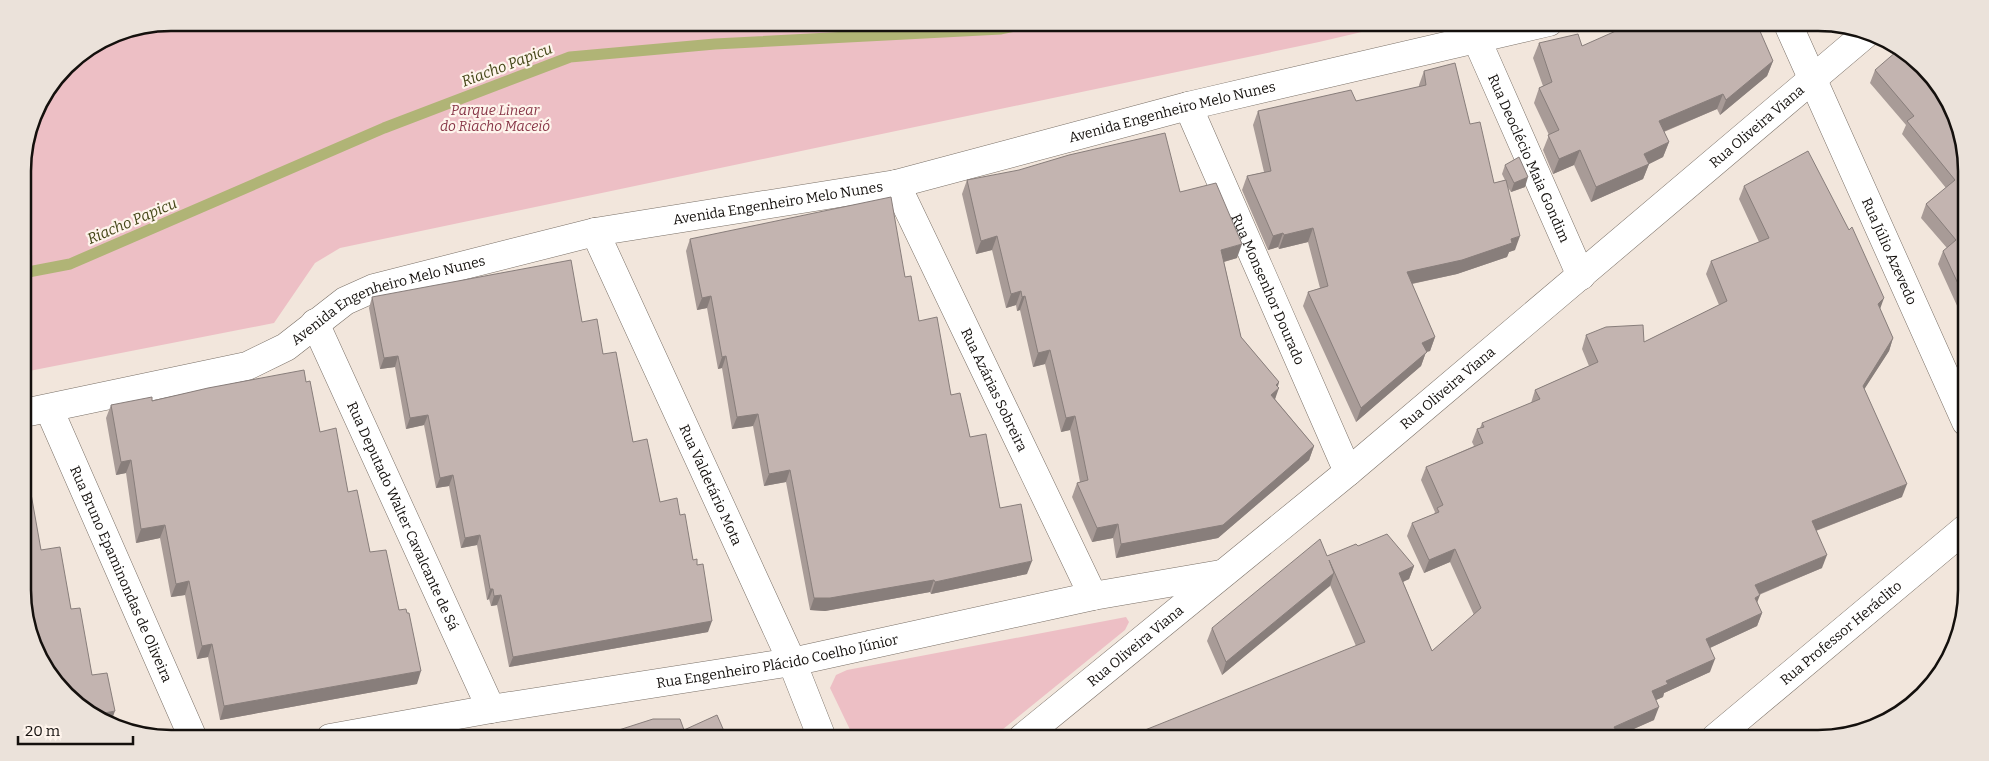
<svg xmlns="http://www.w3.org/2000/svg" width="1989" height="761" font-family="Bitter,serif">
  <rect width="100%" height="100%" fill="#f2e6dc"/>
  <g fill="#edbfc5">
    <polygon points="171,22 1400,22 1400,23 1319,42 340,248 315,263 274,323 24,372 23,161 38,105 73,60 114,34"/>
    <polygon points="1126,617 1129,622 1125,630 992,738 854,738 830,688 836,675 847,670"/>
  </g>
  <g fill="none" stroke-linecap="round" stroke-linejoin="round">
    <polyline stroke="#b0b476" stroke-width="11" points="23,273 70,264 384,128 570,57 715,44 1001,29 1033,22"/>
    <g stroke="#7a7067" stroke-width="29">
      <g id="minor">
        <path id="s1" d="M1787 22 1966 422"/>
        <path id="s2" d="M1477 40 1581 276"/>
        <path id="s3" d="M1188 106 1348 472"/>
        <path id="s4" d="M896 184 1093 596"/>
        <path id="s5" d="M595 232 792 662 822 738"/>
        <path id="s6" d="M315 323 491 709"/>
        <path id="s7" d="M49 409 193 738"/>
        <path id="s8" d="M24 413 247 366 286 347 345 301 374 288 595 232 896 184 1188 106 1549 22"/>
        <path id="s9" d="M330 738 491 709 792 662 1093 596 1221 574"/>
        <path id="s10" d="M1022 738 1348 472 1868 32"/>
        <path id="s11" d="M1715 738 1966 528"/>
      </g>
    </g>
    <use href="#minor" stroke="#fff" stroke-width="28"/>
  </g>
  <g fill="#a89b97">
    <polygon points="1539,43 1582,46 1773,61 1767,76 1720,115 1717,109 1664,132 1669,142 1663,157 1649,164 1643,179 1591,202 1574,165 1553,174 1543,150 1549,135 1534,103 1539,88 1543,86 1533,58"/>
    <polygon points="1875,70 1965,151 1966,323 1964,321 1938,264 1943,251 1947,248 1921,218 1926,204 1946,188 1902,134 1906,125 1870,83"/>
    <polygon points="1424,71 1470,124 1494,183 1505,180 1502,174 1505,165 1525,187 1511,192 1507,186 1515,250 1509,252 1507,257 1457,274 1412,284 1435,337 1430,351 1426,352 1421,366 1356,422 1303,306 1308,292 1320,288 1308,242 1279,249 1278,247 1268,250 1242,190 1247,176 1264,172 1253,125 1258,111 1356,101 1419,87 1419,85"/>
    <polygon points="967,180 1180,192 1237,258 1224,262 1241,337 1279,382 1275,399 1314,446 1309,460 1218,538 1116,558 1113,538 1092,542 1072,497 1077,483 1080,482 1070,430 1061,432 1045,364 1033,367 1020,310 1017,311 1016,305 1006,308 992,250 976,254 962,194"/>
    <polygon points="1744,186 1880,309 1893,338 1889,351 1864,389 1902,497 1816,531 1822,568 1759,595 1757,602 1762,613 1757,626 1710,648 1710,672 1664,693 1663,697 1656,700 1654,720 1618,736 1356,646 1330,585 1222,675 1207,641 1212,628 1327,556 1358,546 1414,566 1409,579 1403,582 1432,651 1474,615 1450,562 1424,573 1407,536 1412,523 1434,514 1435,512 1421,480 1426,467 1474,446 1472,442 1477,429 1480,428 1482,423 1531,403 1535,390 1589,366 1582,349 1586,335 1644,342 1719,305 1706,274 1711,261 1759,242 1739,199"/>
    <polygon points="690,239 905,277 919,321 970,437 1027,574 931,594 930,592 825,611 810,610 786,482 764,486 753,426 732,429 722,368 718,369 707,308 697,310 686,251"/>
    <polygon points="372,297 582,322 603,354 633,442 660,502 680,515 693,560 708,632 509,667 497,605 491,606 489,599 487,600 477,545 461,548 449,486 436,488 424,425 406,429 395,367 380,369 369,308"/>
    <polygon points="306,382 320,432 348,492 370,552 399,610 417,684 220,720 208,657 197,659 185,595 171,597 160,538 136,543 126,473 116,475 106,418 111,405 152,401"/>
  </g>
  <g fill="#887e7b">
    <polygon points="1773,61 1767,76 1720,115 1726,100"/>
    <polygon points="1723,94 1717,109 1653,136 1659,121"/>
    <polygon points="1669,142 1663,157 1649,164 1643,179 1591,202 1596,187 1644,154"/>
    <polygon points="1580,150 1574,165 1553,174 1559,159"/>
    <polygon points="1528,177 1525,187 1511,192 1514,183"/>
    <polygon points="1313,228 1308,242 1279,249 1284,235"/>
    <polygon points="1283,233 1278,247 1268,250 1273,236"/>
    <polygon points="997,236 992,250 976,254 981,241"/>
    <polygon points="1520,236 1515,250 1509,252 1507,257 1457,274 1401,286 1407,272 1511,239"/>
    <polygon points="1242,244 1237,258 1216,264 1221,250"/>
    <polygon points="1021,291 1016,305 1006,308 1011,294"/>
    <polygon points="711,296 707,308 697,310 702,298"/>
    <polygon points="1025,296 1020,310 1017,311 1022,297"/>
    <polygon points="1884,298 1879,312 1878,304"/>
    <polygon points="1435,337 1430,351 1426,352 1421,366 1356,422 1361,408 1422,343"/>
    <polygon points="1893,338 1889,351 1858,399 1863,386"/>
    <polygon points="1050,350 1045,364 1033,367 1038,353"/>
    <polygon points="398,356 395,367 380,369 384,358"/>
    <polygon points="726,356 722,368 718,369 722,357"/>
    <polygon points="1279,382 1276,391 1279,388 1274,402 1266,409 1276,385"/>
    <polygon points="758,414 753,426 732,429 737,417"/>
    <polygon points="428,415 424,425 406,429 410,418"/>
    <polygon points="1075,416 1070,430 1061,432 1066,418"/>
    <polygon points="1314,446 1309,460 1218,538 1116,558 1121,544"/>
    <polygon points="131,460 126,473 116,475 121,462"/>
    <polygon points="790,470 786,482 764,486 769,474"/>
    <polygon points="453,475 449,486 436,488 440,478"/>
    <polygon points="1907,484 1902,497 1807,534 1812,521"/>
    <polygon points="1118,524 1113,538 1092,542 1097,528"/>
    <polygon points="165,525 160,538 136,543 141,529"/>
    <polygon points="480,535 477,545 461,548 465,538"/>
    <polygon points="1455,549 1450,562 1424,573 1429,560"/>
    <polygon points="1827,555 1822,568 1750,598 1755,585"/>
    <polygon points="1032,561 1027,574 931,594 935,582"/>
    <polygon points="1414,566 1409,579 1394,586 1399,573"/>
    <polygon points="1334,573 1330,586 1222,675 1226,662"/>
    <polygon points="934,580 930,592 825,611 810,610 814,598"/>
    <polygon points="189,581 185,595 171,597 176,584"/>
    <polygon points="490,589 493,589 489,599 487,600"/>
    <polygon points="501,595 497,605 491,606 494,596"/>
    <polygon points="1760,595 1755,608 1755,598"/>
    <polygon points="1762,613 1757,626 1701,652 1706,639"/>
    <polygon points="712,621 708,632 509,667 513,657"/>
    <polygon points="212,644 208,657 197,659 202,646"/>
    <polygon points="1715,659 1710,672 1664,693 1663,697 1647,704 1652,691 1666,681"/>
    <polygon points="421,671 417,684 220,720 224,706"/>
    <polygon points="1659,707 1654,720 1613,738 1614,727"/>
    <polygon points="115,711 111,722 99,714"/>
  </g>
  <g fill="#c3b4b0" stroke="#887e7b">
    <polygon points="1636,22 1756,22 1773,61 1726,100 1723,94 1659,121 1669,142 1644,154 1649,164 1596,187 1580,150 1559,159 1548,135 1559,130 1539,88 1552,82 1539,43 1578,34 1582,46"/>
    <polygon points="1897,51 1930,73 1965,151 1966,301 1943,251 1956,240 1926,204 1955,180 1907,121 1914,116 1875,70"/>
    <polygon points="1455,63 1470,124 1480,122 1494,183 1506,180 1520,236 1511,239 1512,243 1462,260 1407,272 1435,337 1422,343 1427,352 1361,408 1308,292 1328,286 1313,228 1284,235 1283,233 1273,236 1247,176 1271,171 1258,111 1351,90 1356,101 1426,85 1424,71"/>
    <polygon points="1165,133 1180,192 1216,183 1242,244 1221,250 1241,337 1279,382 1276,385 1279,388 1271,395 1314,446 1223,525 1121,544 1118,524 1097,528 1077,483 1088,480 1075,416 1066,418 1050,350 1038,353 1025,296 1022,297 1021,291 1011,294 997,236 981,241 967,180 1019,170 1069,155"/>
    <polygon points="1808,151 1849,230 1852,227 1884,298 1878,304 1893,338 1863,386 1907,484 1812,521 1827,555 1755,585 1760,595 1755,598 1762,613 1706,639 1715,659 1666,681 1668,684 1652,691 1659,707 1614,727 1620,738 1125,738 1365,642 1329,560 1334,573 1226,662 1212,628 1320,539 1327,556 1356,544 1358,546 1387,534 1414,566 1399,573 1432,651 1481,608 1455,549 1429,560 1412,523 1439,512 1437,508 1443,505 1426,467 1483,443 1477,429 1484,427 1482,423 1540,399 1535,390 1598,362 1586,335 1606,327 1643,325 1644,342 1727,301 1711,261 1769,238 1744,186"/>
    <polygon points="1519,157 1528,177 1514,183 1505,165"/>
    <polygon points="891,197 905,277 911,276 919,321 937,317 951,395 960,393 970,437 986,434 1000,508 1021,504 1032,561 935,582 934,580 830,598 814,598 790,470 769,474 758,414 737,417 726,356 722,357 711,296 702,298 690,239"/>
    <polygon points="571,260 582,322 597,319 603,354 616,352 633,442 647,439 660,502 677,498 680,515 685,514 693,560 697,559 697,565 703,564 712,621 513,657 501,595 494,596 493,589 490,589 480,535 465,538 453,475 440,478 428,415 410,418 398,356 384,358 372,297"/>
    <polygon points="304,370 306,382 310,381 320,432 336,428 348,492 357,490 370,552 386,550 399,610 406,609 407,613 409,613 421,671 224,706 212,644 202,646 189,581 176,584 165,525 141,529 131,460 121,462 111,405 152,397 152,401 208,388"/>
    <polygon points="30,488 41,550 60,547 71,609 80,608 92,675 107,673 115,711 99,714 59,688 25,619 25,489"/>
    <polygon points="717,715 727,738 594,738 653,719 680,719 684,730"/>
    <polygon points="760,730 764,738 741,738"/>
  </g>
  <g text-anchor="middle" stroke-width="4.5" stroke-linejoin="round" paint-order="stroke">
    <g font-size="14" font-style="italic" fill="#893849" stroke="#fef4ec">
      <text x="495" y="115">Parque Linear<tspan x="495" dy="16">do Riacho Maceió</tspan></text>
    </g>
    <g font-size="14" fill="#14100d" stroke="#fef4ec">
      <text dy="5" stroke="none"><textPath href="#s8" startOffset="1196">Avenida Engenheiro Melo Nunes</textPath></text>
      <text dy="5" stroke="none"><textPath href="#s10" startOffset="956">Rua Oliveira Viana</textPath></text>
      <text dy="5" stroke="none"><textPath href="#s2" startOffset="129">Rua Deoclécio Maia Gondim</textPath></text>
      <text dy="5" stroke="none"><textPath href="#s8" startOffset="791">Avenida Engenheiro Melo Nunes</textPath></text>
      <text dy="5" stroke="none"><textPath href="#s1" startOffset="251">Rua Júlio Azevedo</textPath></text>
      <text dy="5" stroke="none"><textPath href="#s3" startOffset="200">Rua Monsenhor Dourado</textPath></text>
      <text dy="5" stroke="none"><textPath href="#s8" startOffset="386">Avenida Engenheiro Melo Nunes</textPath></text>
      <text dy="5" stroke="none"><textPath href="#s10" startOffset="551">Rua Oliveira Viana</textPath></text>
      <text dy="5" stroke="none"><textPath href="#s4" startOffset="228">Rua Azárias Sobreira</textPath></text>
      <text dy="5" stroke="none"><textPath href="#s5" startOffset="278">Rua Valdetário Mota</textPath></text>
      <text dy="5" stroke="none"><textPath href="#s6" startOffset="212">Rua Deputado Walter Cavalcante de Sá</textPath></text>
      <text dy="5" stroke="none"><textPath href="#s7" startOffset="180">Rua Bruno Epaminondas de Oliveira</textPath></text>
      <text dy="5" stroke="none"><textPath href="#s11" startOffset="164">Rua Professor Heráclito</textPath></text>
      <text dy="5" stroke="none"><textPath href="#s10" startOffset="146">Rua Oliveira Viana</textPath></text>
      <text dy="5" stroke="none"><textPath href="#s9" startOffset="454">Rua Engenheiro Plácido Coelho Júnior</textPath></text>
    </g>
    <g font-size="15" font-style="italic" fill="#444617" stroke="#fef4ec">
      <text transform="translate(507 65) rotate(-21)" y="5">Riacho Papicu</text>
      <text transform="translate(132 221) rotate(-23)" y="5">Riacho Papicu</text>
    </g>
  </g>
  <path d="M0 0H1989V761H0ZM171 31H1818A140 140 0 0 1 1958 171V590A140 140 0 0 1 1818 730H171A140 140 0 0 1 31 590V171A140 140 0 0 1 171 31Z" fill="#ebe2da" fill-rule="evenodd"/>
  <path fill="none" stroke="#14100d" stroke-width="2.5" d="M171 31H1818A140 140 0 0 1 1958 171V590A140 140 0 0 1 1818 730H171A140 140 0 0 1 31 590V171A140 140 0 0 1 171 31Z"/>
  <path d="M18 736v8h115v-8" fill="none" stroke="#14100d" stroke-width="2.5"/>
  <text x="25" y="736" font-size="15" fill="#14100d" stroke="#fef4ec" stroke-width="4" paint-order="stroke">20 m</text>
</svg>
